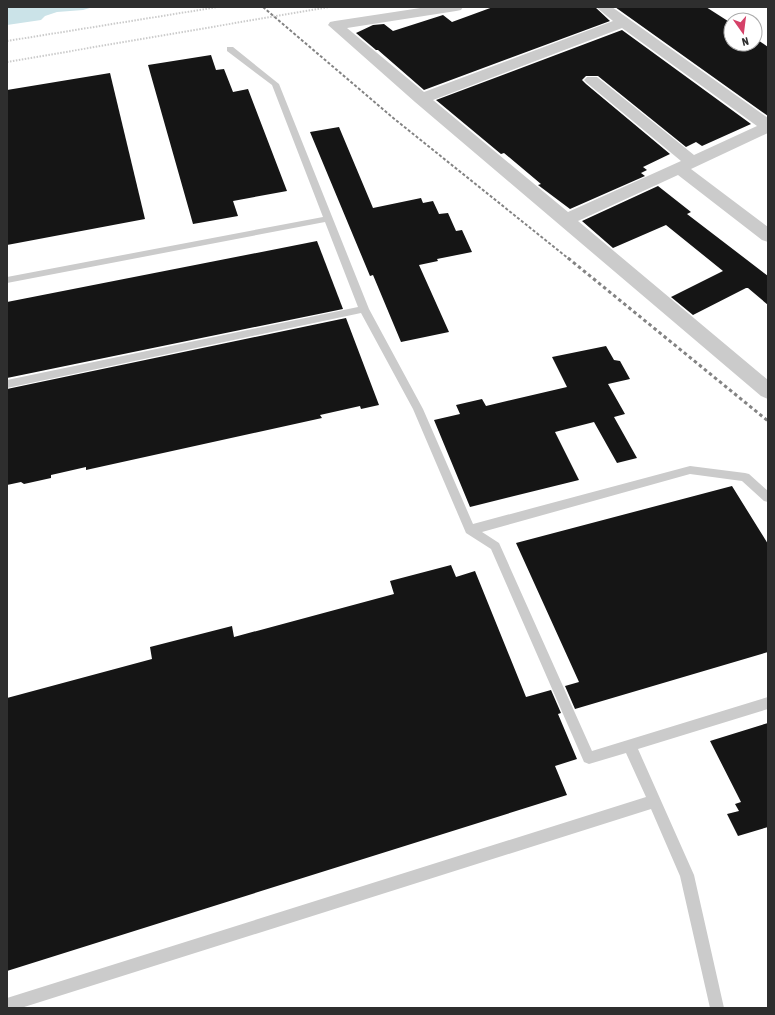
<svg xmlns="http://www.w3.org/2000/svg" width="775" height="1015" font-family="'Asap Condensed',sans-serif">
  <rect width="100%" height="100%" fill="#fff"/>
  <polygon fill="#cbe3e8" points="7,7 93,7 83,10 57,12 45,16 41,20 7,25"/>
  <g fill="#151515">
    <polygon points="493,7 595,7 610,21 424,90 378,50 376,50 356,33 373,25 384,24 393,31 443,15 452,22"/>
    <polygon points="615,7 706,7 731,23 731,44 755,44 755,38 768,47 768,116"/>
    <polygon points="622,30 751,124 702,146 696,142 686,147 598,76 586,76 582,80 586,84 670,154 643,167 647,170 641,173 645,176 570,209 538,185 541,184 504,153 501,154 436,100"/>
    <polygon points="211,55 216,70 224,69 233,92 248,89 287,191 233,201 238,216 193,224 148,65"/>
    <polygon points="110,73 145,219 7,245 7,90"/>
    <polygon points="339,127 373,208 421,198 423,203 433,201 439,214 448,213 456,231 462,230 472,252 437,259 438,261 419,265 449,332 401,342 373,275 370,276 310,132"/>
    <polygon points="658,186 691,212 687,214 768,276 768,305 748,288 746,288 693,315 671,297 723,271 666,225 613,248 582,221"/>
    <polygon points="317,241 343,309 7,378 7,302"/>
    <polygon points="346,318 379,405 361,409 360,406 320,415 322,418 86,470 86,467 51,475 51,478 24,484 21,482 7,485 7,389"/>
    <polygon points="606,346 614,360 620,361 630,379 608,384 625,414 614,417 637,458 617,463 594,422 555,432 579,480 470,507 434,420 460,414 456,405 482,399 486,406 567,387 552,357"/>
    <polygon points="732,486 768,544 768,652 575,709 565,686 579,682 516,543"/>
    <polygon points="451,565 456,577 475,571 526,697 551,690 561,713 558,714 577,759 555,766 567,795 7,971 7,698 152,659 150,647 232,626 234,637 394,594 390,581"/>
    <polygon points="768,723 768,827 738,836 727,814 739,811 735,804 741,802 710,741"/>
  </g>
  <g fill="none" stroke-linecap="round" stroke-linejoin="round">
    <g stroke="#cbcbcb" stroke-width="2" stroke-dasharray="1.5 1.5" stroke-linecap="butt">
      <polyline points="7,41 218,7"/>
      <polyline points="7,62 329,7"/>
    </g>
    <polygon fill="#cbcbcb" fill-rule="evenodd" points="227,47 233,47 279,84 369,309 423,409 473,524 690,466 745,473 749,474 768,491 768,502 764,501 742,481 690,474 482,532 499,543 592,751 768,697 768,709 638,749 694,875 724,1008 710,1008 680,876 651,809 21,1008 7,1008 7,998 646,797 626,753 589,764 584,762 491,549 466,533 413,409 361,313 7,388 7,380 358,307 325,222 7,283 7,277 323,217 272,85 227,51"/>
    <path fill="#cbcbcb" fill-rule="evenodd" d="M427 7H463L461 10 456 11 347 28 424 92 613 21 596 7H612L768 118V133L691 169 768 227V242L762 240 678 175 578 221 768 380V399L761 396 415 102 328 25 330 22 335 21ZM622 28 757 126 694 155 597 77H587L584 80 587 83 681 161 568 212 433 100Z"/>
    <polyline stroke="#838383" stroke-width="2" stroke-dasharray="3 2" stroke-linecap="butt" points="263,7 392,117 569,259"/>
    <polyline stroke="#838383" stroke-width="3" stroke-dasharray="3.5 3" stroke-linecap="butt" points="568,258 768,421"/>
  </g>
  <rect width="775" height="1015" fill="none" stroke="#2e2e2e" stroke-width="16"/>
  <g transform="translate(743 32) rotate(166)"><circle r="19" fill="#ffffff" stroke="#ababab"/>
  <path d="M0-3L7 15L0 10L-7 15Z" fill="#d54168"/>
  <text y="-6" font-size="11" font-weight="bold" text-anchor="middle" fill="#2e2e2e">N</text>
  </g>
</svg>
